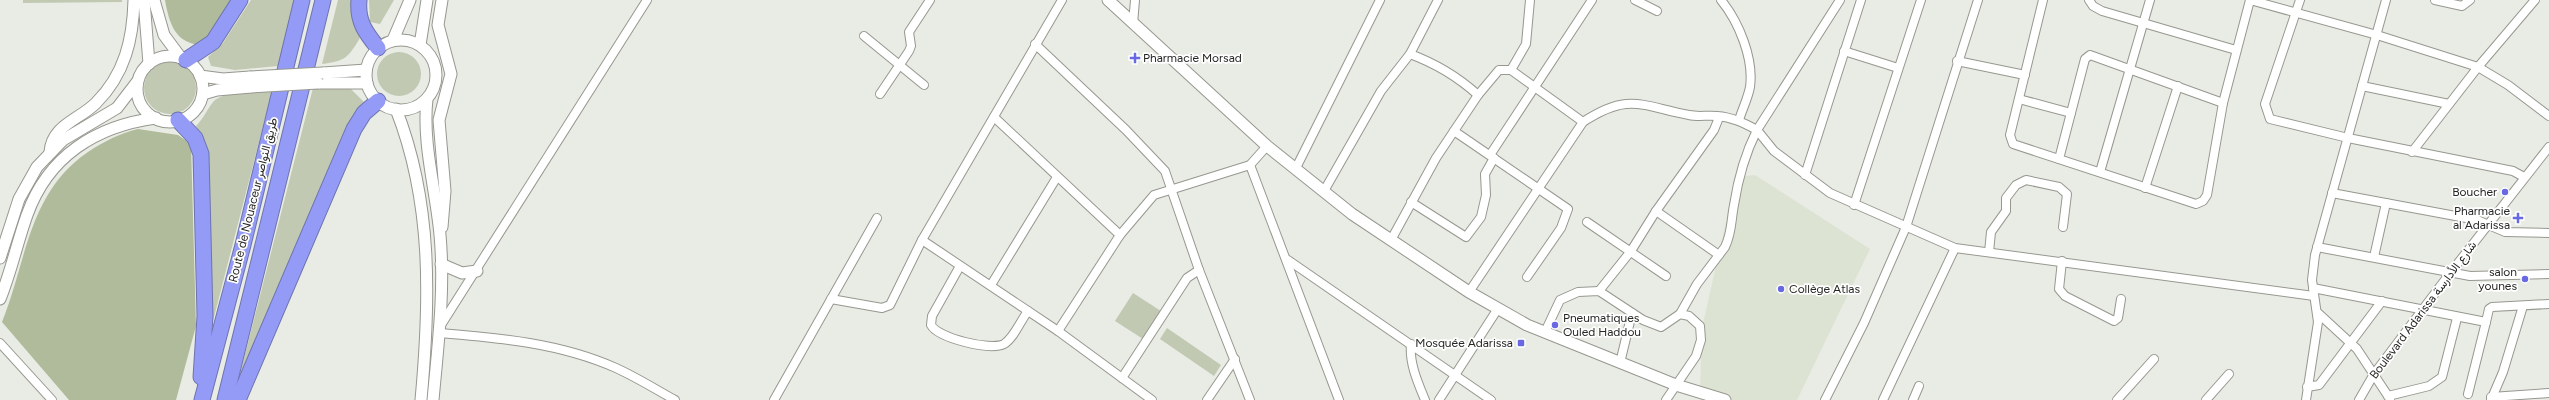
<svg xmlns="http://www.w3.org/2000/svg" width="2549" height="400" font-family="Figtree,Vazirmatn,sans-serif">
  <rect width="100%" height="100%" fill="#e9ece4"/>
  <polygon fill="#dde3d3" points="1755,175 1870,249 1797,400 1730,400 1700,392 1702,328 1736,177"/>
  <g fill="#c1c9b2">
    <polygon points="23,0 122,0 122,2 23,3"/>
    <polygon points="251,0 295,0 278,66 235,70 211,66 208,57 223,43"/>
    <path d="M338 0H354V23L360 38C348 58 345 61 322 64Z"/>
    <polygon points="369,0 394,0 380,24 370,22"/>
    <circle cx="399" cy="74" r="22"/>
    <circle cx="170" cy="88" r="26"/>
    <polygon points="313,88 350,88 364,102 353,115 238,382"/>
    <path d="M272 91 211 329 202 137 196 126C204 118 207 109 214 101 223 91 259 92 272 91Z"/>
    <polygon points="1133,293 1161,311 1143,339 1115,321"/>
    <polygon points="1167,328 1221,365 1214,376 1160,339"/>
  </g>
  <g fill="#b0bb9b">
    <path d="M165 0H234L211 36 199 45C174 42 169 22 165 0Z"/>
    <path d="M138 129 178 135 191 144 196 326 176 400H69L2 322C27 260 28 193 88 152 103 142 120 133 138 129Z"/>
  </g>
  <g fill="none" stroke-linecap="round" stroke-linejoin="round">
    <g stroke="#969890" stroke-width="10">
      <g id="street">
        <polyline points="1635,0 1657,11"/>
        <path d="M1721 0C1739 22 1754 59 1750 87 1748 98 1742 110 1739 120"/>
        <polyline points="1840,0 1757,130 1774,151 1830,193 1955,248 2314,296"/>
        <polyline points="2043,0 2010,135 2013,144 2196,204 2203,201 2207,195 2223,103 2250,0"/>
        <polyline points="2089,0 2093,6 2102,11 2236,50"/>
        <polyline points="2250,0 2377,35 2478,67 2508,85 2549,116"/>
        <polyline points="2300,0 2265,104 2270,119 2348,138 2513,171 2524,177"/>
        <polyline points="2435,0 2462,6 2470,0"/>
        <polyline points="1133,24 1135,0"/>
        <polyline points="864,36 924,85"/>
        <polyline points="1035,44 1126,130 1165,171 1199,270 1250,400"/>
        <polyline points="1844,51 1898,68"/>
        <path d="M1410 54C1437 64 1457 76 1478 95"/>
        <polyline points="1957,61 2025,75"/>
        <polyline points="1511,70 1526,44 1530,0"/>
        <polyline points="2362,86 2449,104"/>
        <polyline points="880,94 909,51 911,46 909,32 930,0"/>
        <polyline points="2019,99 2071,113"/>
        <polyline points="994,117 1120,235"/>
        <polyline points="1454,131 1568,209 1561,228 1527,277"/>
        <polyline points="2412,152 2478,67 2535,0"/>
        <polyline points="1490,155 1592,0"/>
        <polyline points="2059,159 2085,59 2090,55 2223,103"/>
        <polyline points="1250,165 1339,400"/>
        <polyline points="1296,168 1380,0"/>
        <polyline points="2100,172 2150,0"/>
        <polyline points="1805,175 1861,0"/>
        <polyline points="2145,188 2178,86"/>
        <polyline points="1324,191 1381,91 1410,54 1438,0"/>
        <polyline points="2332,193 2477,220 2505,232 2549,233"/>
        <polyline points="1411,202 1466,237 1481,217 1486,195 1485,174 1494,158"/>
        <polyline points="1854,205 1921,0"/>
        <polyline points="1656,211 1719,255"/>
        <polyline points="1587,222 1666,276"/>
        <polyline points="922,240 1058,331 1152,400"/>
        <polyline points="1391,240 1436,158 1478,95 1499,70 1511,70 1583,122"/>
        <polyline points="2317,247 2470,276 2549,274"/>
        <polyline points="1989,252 1991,232 2006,211 2006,198 2016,185 2026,180 2059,187 2067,194 2063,227"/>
        <polyline points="2374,257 2386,203"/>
        <polyline points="1288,260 1491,400"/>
        <polyline points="2062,261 2059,289 2065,296 2114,321 2118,318 2121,299"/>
        <path d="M960 266 932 316 931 325C938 338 990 351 1004 344 1014 338 1021 320 1028 311"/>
        <polyline points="991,285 1057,177"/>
        <polyline points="2313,288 2486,322 2489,309 2492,307 2549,304"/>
        <polyline points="1599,291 1631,251 1656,211 1714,130 1718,120 1717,116"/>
        <path d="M1469 292 1583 122C1629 92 1641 106 1689 115 1698 117 1707 115 1717 116 1732 117 1744 123 1757 130 1745 154 1738 179 1734 205 1731 220 1732 233 1725 247L1697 284 1680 314"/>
        <polyline points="831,299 882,308 890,305 922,240 1062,0"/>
        <polyline points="2318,313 2357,349 2390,399"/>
        <polyline points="441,325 647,0"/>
        <polyline points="1058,331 1120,235 1154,195 1250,165 1267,146"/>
        <polyline points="1545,332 1560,300 1578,292 1599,291 1643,320 1661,327 1680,314 1689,316 1700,326 1701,340 1696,356 1666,400"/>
        <path d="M440 333C500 338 560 343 616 368 636 377 655 389 675 400"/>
        <polyline points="0,343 52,400"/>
        <path d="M1411 344C1409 363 1418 383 1425 400"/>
        <polyline points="1620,363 1632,313"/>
        <polyline points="1122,378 1187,278 1199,270"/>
        <polyline points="2307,387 2319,385 2382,301"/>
        <polyline points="2468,394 2486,322"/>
        <polyline points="2388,396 2429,386 2442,377 2457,318"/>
        <polyline points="2491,397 2549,393"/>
        <polyline points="774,400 877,218"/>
        <polyline points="1207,400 1235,359"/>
        <polyline points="1439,400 1497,310"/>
        <polyline points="1825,400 1864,323 1906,227 1978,0"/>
        <polyline points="1883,400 1955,248"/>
        <polyline points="1913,400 1919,386"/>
        <polyline points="2117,400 2154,359"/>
        <polyline points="2206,400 2229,374"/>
        <polyline points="2306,400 2318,322 2312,280 2315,255 2386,0"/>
        <polyline points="2359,400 2374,374 2451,272 2549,147"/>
        <polyline points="2491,400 2503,372 2523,306"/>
      </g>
    </g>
    <g stroke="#969890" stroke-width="13">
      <g id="secondary">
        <polyline points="144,0 149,64"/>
        <polyline points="154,0 164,35 181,58"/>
        <polyline points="442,0 438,25 451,74 439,120 445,191 442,227"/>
        <polyline points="1108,0 1267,146 1352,214 1469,292 1527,325 1676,385 1725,400"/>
        <circle cx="401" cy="75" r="35"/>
        <polyline points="393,40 410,0"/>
        <polyline points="420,45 427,0"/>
        <circle cx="170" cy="89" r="33"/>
        <polyline points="323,73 366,70"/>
        <polyline points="200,76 223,79 250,77"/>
        <polyline points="318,83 367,83"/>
        <polyline points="203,94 217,90 251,87"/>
        <path d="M427 99C422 144 436 190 440 235 445 290 438 345 433 400"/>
        <path d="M396 109C433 203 430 302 421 400"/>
        <path d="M50 152C52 125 79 120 96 103 125 74 133 39 134 0"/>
        <polyline points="0,258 19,199 37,167 63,140 117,108 137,82"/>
        <polyline points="441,264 462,273 477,271"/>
        <path d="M0 299C11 272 17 243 27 215 48 156 96 126 156 118"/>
      </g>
    </g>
    <g stroke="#6e73ad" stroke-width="17">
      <g id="highway">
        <path d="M359 0C357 21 365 32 378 48"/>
        <polyline points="186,60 213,42 240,0"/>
        <polyline points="178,120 195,138 201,154 205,316 201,377"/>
        <polyline points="202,400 243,245 302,0"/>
        <polyline points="225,400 323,0"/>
        <polyline points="238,400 354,129 364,113 378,101"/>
      </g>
    </g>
    <use href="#street" stroke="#fff" stroke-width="8"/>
    <use href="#secondary" stroke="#fff" stroke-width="11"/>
    <use href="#highway" stroke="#949bf6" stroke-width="15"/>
    <g stroke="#969890" stroke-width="13" stroke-linecap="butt">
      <g id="secondary-bridge">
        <polyline points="250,77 323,73"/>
        <polyline points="251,87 318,83"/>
      </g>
    </g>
    <use href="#secondary-bridge" stroke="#fff" stroke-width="11"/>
  </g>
  <g fill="#6768e2" stroke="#fff" stroke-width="1.5">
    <path d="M1133 52h4v4h4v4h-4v4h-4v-4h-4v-4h4z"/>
    <circle cx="2505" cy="192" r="4"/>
    <path d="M2516 212h4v4h4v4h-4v4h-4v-4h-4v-4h4z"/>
    <circle cx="2525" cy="279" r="4"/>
    <circle cx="1781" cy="289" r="4"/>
    <circle cx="1555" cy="325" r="4"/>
    <rect x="1517" y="339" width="8" height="8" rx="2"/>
  </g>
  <g text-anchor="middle" stroke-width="3.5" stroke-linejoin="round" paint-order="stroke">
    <g font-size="12" fill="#272825" stroke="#fff" text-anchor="end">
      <text x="1143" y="62" text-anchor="start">Pharmacie Morsad</text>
      <text x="2497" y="196">Boucher</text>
      <text x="2510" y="215">Pharmacie<tspan x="2510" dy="14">al Adarissa</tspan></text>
      <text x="2517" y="276">salon<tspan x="2517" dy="14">younes</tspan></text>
      <text x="1789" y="293" text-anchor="start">Collège Atlas</text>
      <text x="1563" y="322" text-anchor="start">Pneumatiques<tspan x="1563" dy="14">Ouled Haddou</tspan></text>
      <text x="1513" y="347">Mosquée Adarissa</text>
    </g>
    <g font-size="12" fill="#272825" stroke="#fff">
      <text transform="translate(253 200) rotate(-76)" y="4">Route de Nouaceur طريق النواصر</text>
      <text transform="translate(2423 310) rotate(-53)" y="4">Boulevard Adarissa شارع الأدارسة</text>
    </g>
  </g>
</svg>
